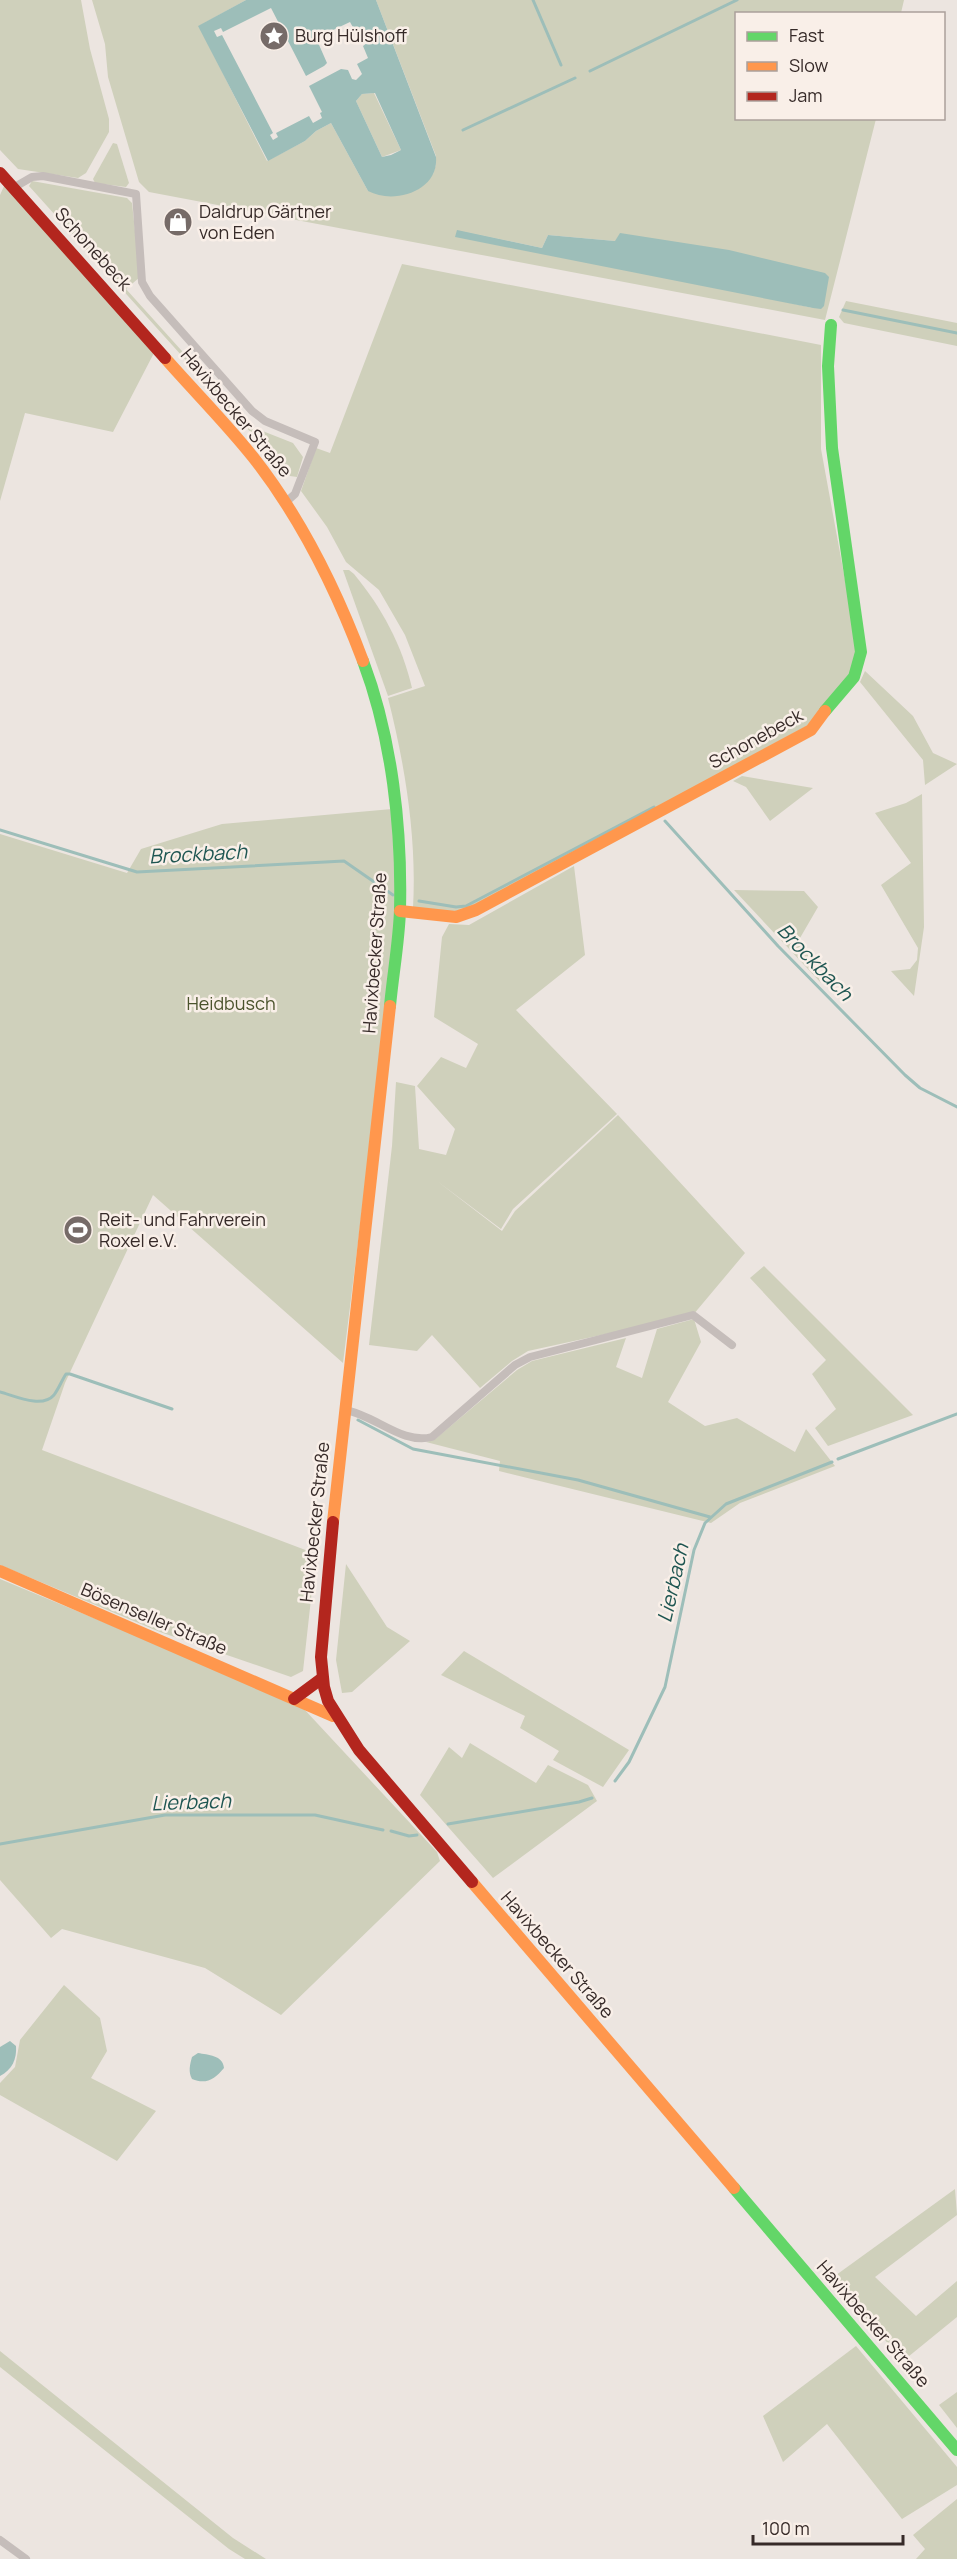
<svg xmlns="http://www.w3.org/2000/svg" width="957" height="2559" font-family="Manrope,sans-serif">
  <rect width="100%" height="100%" fill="#ece5e0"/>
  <g fill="#cfd0bb" fill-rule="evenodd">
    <polygon points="0,0 81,0 90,49 109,119 109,132 86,173 78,178 18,169 0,150"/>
    <path d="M92 0H246L199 26 267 161 305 141 316 131 331 123 368 191 433 174 436 164V156L376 0H904L901 13 736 14V118L876 119 825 320 149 192 139 182 108 77 105 44ZM457 230 542 248 548 235 615 241 813 308Z"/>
    <polygon points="374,93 401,150 382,157 356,101 362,94"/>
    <polygon points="113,143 117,144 129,183 126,187 95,183 93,179"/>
    <polygon points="32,181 127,198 132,203 140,277 126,289 255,432 260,430 293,443 303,457 297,477 290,476 29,186"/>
    <polygon points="5,184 155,351 113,432 25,413 0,501 0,195"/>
    <path d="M402 264 821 345V449L858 651 856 669 814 722 468 910 456 914 413 908C417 838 405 765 388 698L425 686 405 635 379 590 346 562 327 527 301 491 316 448 330 453Z"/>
    <polygon points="846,301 957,323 957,346 844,323 839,317"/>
    <path d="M343 570H349L354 574C382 608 402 645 412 688L388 696Z"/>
    <polygon points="865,671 913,716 933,753 957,764 925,785 923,760 860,682"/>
    <polygon points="742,776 813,788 770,821 746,787 733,781"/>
    <polygon points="922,794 924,927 914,996 891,971 910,969 917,960 918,948 881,885 911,863 875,813 906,803"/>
    <polygon points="392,809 396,912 371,1138 343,1363 153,1195 65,1383 42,1450 316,1554 303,1671 291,1677 160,1632 0,1565 0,834 127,873 141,849 222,824"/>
    <polygon points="574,866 585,955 516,1010 617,1114 513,1209 501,1229 437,1181 502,1231 515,1211 618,1115 745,1253 693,1315 528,1351 512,1361 480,1388 432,1335 417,1351 369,1345 392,1146 396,1082 415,1086 419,1149 446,1155 455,1129 417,1086 441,1057 466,1068 478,1044 434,1017 442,937 449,924 469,925"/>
    <polygon points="734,890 804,891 818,907 800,938 821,983"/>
    <polygon points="764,1266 913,1415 828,1446 815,1428 836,1409 812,1374 826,1360 750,1278"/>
    <polygon points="694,1319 701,1342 668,1402 705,1426 737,1418 795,1452 806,1429 835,1466 740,1503 711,1523 499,1471 500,1461 426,1442 434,1440 517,1370 532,1361 626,1338 616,1367 642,1378 657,1329"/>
    <polygon points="346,1564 387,1627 410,1641 352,1692 342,1693 336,1660"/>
    <polygon points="0,1579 185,1656 304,1709 437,1852 440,1861 281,2015 205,1968 62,1929 51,1938 0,1880"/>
    <polygon points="464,1651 629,1750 603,1787 553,1760 559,1751 520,1728 525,1716 441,1675"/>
    <polygon points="470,1743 536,1783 548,1765 588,1785 597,1801 493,1878 420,1795 449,1747 462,1758"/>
    <polygon points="64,1985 100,2018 107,2051 91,2078 156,2111 117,2161 0,2095 0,2083 15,2067 20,2040"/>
    <polygon points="955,2189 957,2215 875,2277 916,2316 957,2281 957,2317 903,2361 832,2278"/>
    <polygon points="856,2346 957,2467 957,2485 902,2519 827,2424 783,2462 763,2416"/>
    <polygon points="0,2351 233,2538 266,2559 245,2559 229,2549 0,2367"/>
    <polygon points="957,2392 957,2428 939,2405"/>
    <polygon points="957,2499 957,2559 916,2559 925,2549 913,2535"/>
  </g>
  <g fill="#9dbeb9" fill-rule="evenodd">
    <path d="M246 0H376L436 157C439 191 394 205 368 191L331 123 316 131 305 141 268 161 198 26ZM271 8 306 76 324 66 327 63 316 38 350 22 360 40 364 38 367 43 363 46 368 58 357 64 362 74 356 80 352 79 348 70 341 69 309 86 322 112 320 113 322 118 313 123 309 116 276 133 278 137 273 140 270 135 273 133 222 35 217 37 214 31 221 28 223 32ZM375 93 401 150 391 155 382 157 356 101 362 94Z"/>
    <polygon points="457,230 542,248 548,235 615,241 620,233 729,250 825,273 829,277 824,306 821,309 813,308 455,237"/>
    <path d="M10 2041 16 2046C17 2059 12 2070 0 2076V2047Z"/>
    <path d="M198 2053C208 2055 223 2055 224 2068 215 2079 206 2085 192 2079 188 2072 190 2064 192 2057Z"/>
  </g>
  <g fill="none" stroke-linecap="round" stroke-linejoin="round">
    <g stroke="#9dbeb9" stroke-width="3">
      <polyline points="533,0 561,65"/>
      <polyline points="590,71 737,0"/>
      <polyline points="463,130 575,78"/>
      <polyline points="843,310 957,333"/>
      <polyline points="665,821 778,946 905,1075 920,1088 957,1107"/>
      <polyline points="0,830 137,872 344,861 393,895"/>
      <polyline points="419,901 456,907 466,906 654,807"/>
      <path d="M0 1392C15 1396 42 1409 54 1395 59 1388 62 1380 66 1374H70L172 1409"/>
      <polyline points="358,1420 413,1449 578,1480 710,1517"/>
      <polyline points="838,1459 957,1414"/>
      <polyline points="615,1781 629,1762 665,1687 694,1550 705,1523 726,1504 832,1462"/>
      <polyline points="448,1824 579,1802 592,1798"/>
      <polyline points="391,1831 409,1836 417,1835"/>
      <polyline points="0,1844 165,1815 315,1815 383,1830"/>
    </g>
    <g stroke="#c5bdba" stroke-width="8">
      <polyline points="13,188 32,177 43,176 136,194 142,282 150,296 252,411 265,421 315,442 295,494 286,502"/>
      <path d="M345 1410C375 1415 402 1445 432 1437L515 1365 530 1357 693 1315 732 1345"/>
      <polyline points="0,2540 26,2559"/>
    </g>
    <g stroke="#63d668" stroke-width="12">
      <path d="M363 661C392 738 402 828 400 910 399 941 393 974 390 1006"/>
      <polyline points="825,711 854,677 861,652 832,448 828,366 831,325"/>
      <polyline points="734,2188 957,2450"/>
    </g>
    <g stroke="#ff974d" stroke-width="12">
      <path d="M165 358C194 391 226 423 253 457 301 518 336 589 363 661"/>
      <polyline points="400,911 456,917 476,910 811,730 825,711"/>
      <polyline points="333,1522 390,1006"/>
      <polyline points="0,1571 333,1716"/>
      <polyline points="472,1882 734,2188"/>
    </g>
    <g stroke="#b3261e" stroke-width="12">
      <polyline points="0,173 165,358"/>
      <polyline points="333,1522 321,1657 324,1687 328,1701 359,1750 472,1882"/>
      <polyline points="294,1699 321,1679"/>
    </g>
  </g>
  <defs>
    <g id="sight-disc" transform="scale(1.5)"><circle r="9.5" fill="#766b68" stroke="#f9efe8"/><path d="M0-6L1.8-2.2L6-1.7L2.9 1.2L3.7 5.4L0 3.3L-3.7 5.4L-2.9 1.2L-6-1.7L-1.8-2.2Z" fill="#fff"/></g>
    <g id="shop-disc" transform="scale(1.5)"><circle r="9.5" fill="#766b68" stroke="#f9efe8"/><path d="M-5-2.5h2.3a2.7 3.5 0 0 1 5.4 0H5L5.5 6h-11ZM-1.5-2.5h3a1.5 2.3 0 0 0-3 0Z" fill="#fff"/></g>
    <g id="stadium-disc" transform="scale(1.5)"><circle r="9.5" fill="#766b68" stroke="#f9efe8"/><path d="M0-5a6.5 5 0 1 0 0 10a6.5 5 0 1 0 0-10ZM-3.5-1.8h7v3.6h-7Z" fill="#fff"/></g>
  </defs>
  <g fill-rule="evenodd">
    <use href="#sight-disc" x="274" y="36"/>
    <use href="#shop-disc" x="178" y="222"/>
    <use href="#stadium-disc" x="78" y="1230"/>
  </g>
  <g text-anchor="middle" stroke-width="5" stroke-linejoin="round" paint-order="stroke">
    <g font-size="18" fill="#362a28" stroke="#f9efe8" text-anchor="start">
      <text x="295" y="42">Burg Hülshoff</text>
      <text x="199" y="218">Daldrup Gärtner<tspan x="199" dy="21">von Eden</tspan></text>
      <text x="99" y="1226">Reit- und Fahrverein<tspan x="99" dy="21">Roxel e.V.</tspan></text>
    </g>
    <g font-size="18" fill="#362a28" stroke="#f9efe8">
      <text transform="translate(93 249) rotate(48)" y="6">Schonebeck</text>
      <text transform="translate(236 413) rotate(50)" y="6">Havixbecker Straße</text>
      <text transform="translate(756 739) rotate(-29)" y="6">Schonebeck</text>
      <text transform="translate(375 953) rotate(-86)" y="6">Havixbecker Straße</text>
      <text transform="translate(315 1522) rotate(-84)" y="6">Havixbecker Straße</text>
      <text transform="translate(154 1619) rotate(23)" y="6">Bösenseller Straße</text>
      <text transform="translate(557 1955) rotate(49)" y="6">Havixbecker Straße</text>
      <text transform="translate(873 2324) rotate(49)" y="6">Havixbecker Straße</text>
    </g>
    <g font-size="18" fill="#4a532c" stroke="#f9efe8">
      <text x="231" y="1010">Heidbusch</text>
    </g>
    <g font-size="20" font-style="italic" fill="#1f5652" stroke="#f9efe8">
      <text transform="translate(198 854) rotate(-3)" y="7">Brockbach</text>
      <text transform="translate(815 962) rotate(46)" y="7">Brockbach</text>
      <text transform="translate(673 1583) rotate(-77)" y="7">Lierbach</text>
      <text transform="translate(191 1802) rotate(-2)" y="7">Lierbach</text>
    </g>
  </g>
  <rect x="735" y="12" width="210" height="108" fill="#f9efe8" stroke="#aba09b" stroke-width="1.5"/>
  <rect x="747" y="32" width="30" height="9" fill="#63d668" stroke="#aba09b" stroke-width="1.5"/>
  <text x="789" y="42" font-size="18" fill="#362a28">Fast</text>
  <rect x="747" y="62" width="30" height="9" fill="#ff974d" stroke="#aba09b" stroke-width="1.5"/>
  <text x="789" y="72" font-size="18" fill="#362a28">Slow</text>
  <rect x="747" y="92" width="30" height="9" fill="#b3261e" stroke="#aba09b" stroke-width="1.5"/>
  <text x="789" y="102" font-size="18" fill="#362a28">Jam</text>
  <path d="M753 2535v9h150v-9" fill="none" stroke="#362a28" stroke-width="3"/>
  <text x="762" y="2535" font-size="18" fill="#362a28" stroke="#f9efe8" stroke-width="4.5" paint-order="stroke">100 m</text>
</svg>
